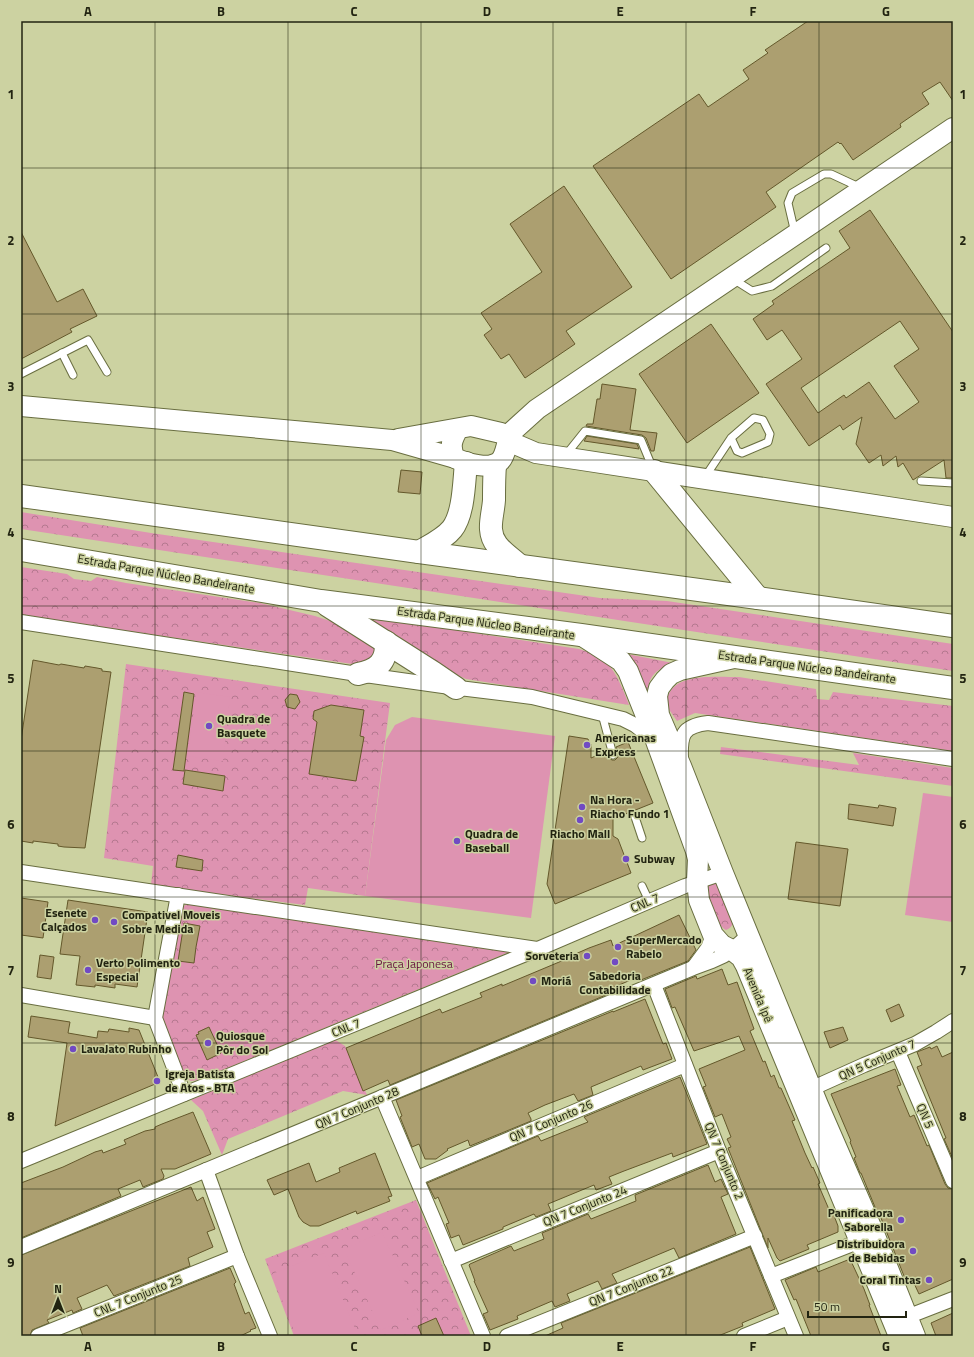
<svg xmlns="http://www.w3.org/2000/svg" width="974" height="1357" font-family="'Titillium Web',sans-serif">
  <defs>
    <pattern id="park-crowns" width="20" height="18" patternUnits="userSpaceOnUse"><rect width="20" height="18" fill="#de93b1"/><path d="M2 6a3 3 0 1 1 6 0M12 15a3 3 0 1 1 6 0" fill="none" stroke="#b4788f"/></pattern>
  </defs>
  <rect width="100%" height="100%" fill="#ccd2a1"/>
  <g fill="url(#park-crowns)">
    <polygon points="21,512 151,533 418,572 600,598 667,601 953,644 953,671 21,529"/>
    <polygon points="21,567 67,574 74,579 91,581 97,577 126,583 260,603 315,616 339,624 381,651 363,665 352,664 21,615"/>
    <path d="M364 616 579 649C589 652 600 656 607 663 617 673 624 692 629 705L466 679 440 667Z"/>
    <path d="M622 653 673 663C653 671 649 676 646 698Z"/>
    <polygon points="126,664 390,703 365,896 308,888 305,905 151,885 153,866 104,858"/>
    <path d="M739 677 816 689 817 699 829 700 833 692 953 706V751L695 713 677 721 668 708 666 701C668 696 670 690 674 687 687 674 721 677 739 677Z"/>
    <polygon points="721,747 859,765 853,753 953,768 953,786 720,754"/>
    <path d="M714 883 719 886C724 896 743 925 726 930 717 926 707 900 707 891 707 889 708 886 709 885Z"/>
    <polygon points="193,903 509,952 198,1080 191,1081 185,1078 163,1022 162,1013 181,910 186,904"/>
    <polygon points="334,1039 345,1046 367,1095 343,1091 228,1139 222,1155 203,1111 191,1100"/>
    <polygon points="416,1200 471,1336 294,1336 265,1259"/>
  </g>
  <g fill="#de93b1">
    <polygon points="196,692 230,697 223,761 188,756"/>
    <polygon points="412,717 555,736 531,918 365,896 386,740 395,725"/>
    <polygon points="923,793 953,797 953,922 905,915"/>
    <polygon points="382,1232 419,1313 381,1330 344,1249"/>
    <polygon points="324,1253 358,1336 296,1336 272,1274"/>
  </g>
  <g fill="#ac9f70" stroke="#64582b" fill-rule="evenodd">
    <polygon points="808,21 953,21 953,101 940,82 922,93 929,104 900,124 901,127 853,160 841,143 840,144 838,142 766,192 776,207 671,279 593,166 699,94 708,107 749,79 743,70 768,53 765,50"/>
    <polygon points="564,186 632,287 566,331 575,344 525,378 509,354 501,359 484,335 492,329 481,313 542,272 510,224"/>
    <path d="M870 210 953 332V478H946L944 460 913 480 903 463 898 467 896 456 883 466 881 455 869 463 856 444 862 417 843 430 840 425 809 446 766 384 802 359 782 330 767 340 753 319 774 304 772 301 850 248 839 231ZM900 321 919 349 894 366 919 402 895 419 869 382 846 398 844 395 818 413 801 388Z"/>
    <polygon points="21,232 57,302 83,289 97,316 70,329 72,332 21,359"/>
    <polygon points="711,324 759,393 687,443 639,374"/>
    <polygon points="602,384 636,389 630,430 657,433 654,451 651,451 646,438 642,435 586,426 587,424 593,424 597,399 600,399"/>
    <polygon points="587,436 637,444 639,449 584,441"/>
    <polygon points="401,470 422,472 420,494 398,492"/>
    <polygon points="33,660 59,665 61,664 84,668 85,666 97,668 102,669 102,671 111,672 85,848 64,847 58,846 58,844 33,841 33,843 21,841 21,740"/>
    <polygon points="184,692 194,694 184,771 173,770"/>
    <polygon points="290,694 297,695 300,702 295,709 287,707 285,700"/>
    <polygon points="331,705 364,710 360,736 364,737 356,781 309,774 317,722 313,719 314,711"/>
    <polygon points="569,736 588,739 590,744 591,744 591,758 607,751 609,758 612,760 615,760 618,757 616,747 628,742 653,803 613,819 613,836 618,839 631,873 555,904 547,884"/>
    <polygon points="185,770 225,776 223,791 183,784"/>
    <polygon points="849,804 878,808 879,805 896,808 893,826 848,819"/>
    <polygon points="796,842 848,849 840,906 788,899"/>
    <polygon points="178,855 203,860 202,871 176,867"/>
    <polygon points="21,898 48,902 43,938 21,935"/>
    <polygon points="68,900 148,912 137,987 115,984 115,988 95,985 95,987 76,985 80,956 60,954"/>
    <polygon points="679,915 696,950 688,961 641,980 640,976 605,991 606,995 390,1085 388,1080 363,1091 346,1048 440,1009 442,1013 482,997 480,993 502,984 502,986 564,960 564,959 589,948 611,940 613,946"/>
    <polygon points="184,923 200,926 196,947 194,963 178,961"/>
    <polygon points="40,955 54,957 51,979 37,977"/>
    <polygon points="722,969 728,985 737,982 754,1029 750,1031 763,1062 765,1061 771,1077 774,1075 779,1088 781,1088 795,1120 792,1121 805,1153 812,1168 813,1167 820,1183 818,1184 831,1214 833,1213 838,1226 838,1232 807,1245 809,1249 780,1261 777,1258 768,1238 768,1248 728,1148 731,1147 727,1139 731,1137 722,1114 715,1117 703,1087 706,1086 699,1069 745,1050 739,1036 694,1051 675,1007 672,1008 665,989 696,976 697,979"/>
    <polygon points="645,999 663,1044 666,1043 672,1059 643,1070 641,1066 591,1087 593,1095 578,1101 574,1094 545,1105 528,1113 531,1119 531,1121 470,1146 468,1140 447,1149 448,1150 436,1159 425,1159 419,1144 412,1147 400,1117 402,1116 396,1100 613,1011 613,1012"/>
    <polygon points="899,1004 904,1016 891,1022 886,1010"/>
    <polygon points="31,1016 70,1022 68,1033 97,1038 98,1031 108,1032 109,1029 129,1032 129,1028 139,1030 160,1082 55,1126 67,1043 28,1037"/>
    <polygon points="209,1027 221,1053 207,1060 196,1035 199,1034 198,1032"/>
    <polygon points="843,1027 848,1040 830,1048 824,1032"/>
    <polygon points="937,1046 942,1057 953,1052 953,1159 944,1139 946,1138 917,1067 922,1065 917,1052 930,1047 931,1049"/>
    <polygon points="895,1069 901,1085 897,1086 910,1117 914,1115 927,1146 929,1145 945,1184 948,1188 953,1189 953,1279 919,1294 912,1279 906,1281 881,1218 881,1215 877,1212 861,1173 860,1173 854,1158 856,1157 850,1142 851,1141 831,1094"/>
    <polygon points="680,1077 707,1144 673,1157 672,1153 624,1171 609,1177 612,1184 596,1190 594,1185 548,1204 551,1211 536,1217 534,1214 503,1227 503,1229 463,1245 459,1235 451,1238 446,1224 449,1223 438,1197 435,1199 427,1183 538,1136 541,1141 588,1122 584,1117"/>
    <polygon points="193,1112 211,1154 175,1169 161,1169 164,1176 163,1179 143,1187 140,1180 118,1189 121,1196 21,1238 21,1183 63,1167 95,1152 102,1150 103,1153 126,1144 124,1140 145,1131 155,1129 155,1127 162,1124"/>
    <polygon points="375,1153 392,1196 388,1197 390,1201 357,1214 356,1211 319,1226 310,1226 303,1222 299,1217 288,1189 274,1195 267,1180 309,1163 316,1182 340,1172 339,1168"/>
    <polygon points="708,1165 715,1182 721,1179 728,1194 721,1197 736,1234 679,1258 674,1248 612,1274 617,1283 602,1289 598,1281 567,1294 570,1301 555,1307 552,1301 517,1316 518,1319 490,1330 483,1314 488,1312 474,1281 475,1281 469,1265 470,1264 511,1246 514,1251 544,1239 542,1233 588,1214 591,1219 636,1201 635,1195"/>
    <polygon points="191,1187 197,1201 203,1197 215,1229 207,1232 213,1247 188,1258 190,1266 114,1296 107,1285 77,1298 82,1309 73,1313 72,1310 47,1320 49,1323 32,1330 30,1336 21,1336 21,1255"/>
    <polygon points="750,1247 775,1309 742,1323 743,1326 718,1336 545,1336 563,1328 561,1323"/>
    <polygon points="850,1259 864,1289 870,1305 869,1305 881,1336 811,1336 796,1299 794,1300 785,1280 816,1267 818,1272"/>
    <polygon points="230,1268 236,1282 234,1284 245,1314 249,1312 256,1328 250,1330 251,1331 240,1336 83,1336 80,1328"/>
    <polygon points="953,1313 953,1336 936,1336 931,1323"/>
    <polygon points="436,1318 444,1336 422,1336 418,1326"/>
  </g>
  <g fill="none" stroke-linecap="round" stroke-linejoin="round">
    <g stroke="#696e40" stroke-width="9">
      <g id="lane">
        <polyline points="795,233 788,203 792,193 824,174 831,174 859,187"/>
        <polyline points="733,279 752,291 772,286 826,248"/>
        <polyline points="62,353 73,375"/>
        <polyline points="21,374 88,340 107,372"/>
        <polyline points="565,456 585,431 641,440 653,469"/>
        <polyline points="705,477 731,438 754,418 763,420 770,434 768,442 742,453 737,451 731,438"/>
        <polyline points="921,481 953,483"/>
        <polyline points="602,714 613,755"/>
        <polyline points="635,817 642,838"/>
        <polyline points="642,886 649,901"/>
      </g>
    </g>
    <g stroke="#696e40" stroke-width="16">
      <g id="street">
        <polyline points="21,622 351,673 443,686 532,697 623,719 635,725 654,740"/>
        <path d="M681 760C680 735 682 726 708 723L953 759"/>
        <polyline points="21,872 537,949"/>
        <polyline points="178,895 155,1018 184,1094"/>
        <polyline points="694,967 708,948 713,935"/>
        <polyline points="654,985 719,1151 796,1336"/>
        <polyline points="21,995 155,1018"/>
        <polyline points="898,1052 953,1181"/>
        <polyline points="804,1092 864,1065 915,1044 936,1032 953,1021"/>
        <polyline points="382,1097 483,1336"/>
        <polyline points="21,1161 538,949 685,886 723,873"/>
        <polyline points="206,1170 237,1256 270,1336"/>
        <polyline points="417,1178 685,1065"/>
        <polyline points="21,1247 693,968 712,961 723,956 732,950 749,935"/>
        <polyline points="451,1261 719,1151"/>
        <polyline points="771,1276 868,1238"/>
        <polyline points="899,1320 953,1299"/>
        <polyline points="38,1336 237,1256"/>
        <polyline points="507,1336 755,1236"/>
        <polyline points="744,1336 788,1318"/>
      </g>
    </g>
    <g stroke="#696e40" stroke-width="22">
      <g id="secondary">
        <polyline points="21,406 392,440 455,458"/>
        <polyline points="506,437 537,409 953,128"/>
        <path d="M398 439 471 426 501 433 506 437 508 441C506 447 505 456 500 461 492 471 465 463 455 458 449 447 452 439 458 429"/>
        <polyline points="508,441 536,453 953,517"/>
        <polyline points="581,635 621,661 628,671 656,741 696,851 698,859 697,881 699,900 713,935 722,945 732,950 741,957 746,966 899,1336"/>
        <polyline points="734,658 680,670 671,674 665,680 659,688 657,696 659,715 681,766 723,873 818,1105 875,1236 915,1336"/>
      </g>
    </g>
    <g stroke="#696e40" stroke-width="24">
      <g id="highway">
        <path d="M495 465C494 477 494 488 494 500 493 516 486 531 497 545 503 553 513 559 520 566"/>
        <polyline points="654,471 758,598"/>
        <polyline points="21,496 419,552 758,598 953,626"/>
        <polyline points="21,550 321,601 581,635 953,688"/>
        <path d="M419 552C429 546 444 539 452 529 464 514 464 481 466 463"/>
        <polyline points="327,605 434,673 456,688"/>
        <path d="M358 674C377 670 387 663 386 642"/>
      </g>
    </g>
    <use href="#lane" stroke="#fff" stroke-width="7"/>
    <use href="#street" stroke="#fff" stroke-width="14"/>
    <use href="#secondary" stroke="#fff" stroke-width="20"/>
    <use href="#highway" stroke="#fff" stroke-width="22"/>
  </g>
  <path fill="none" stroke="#222411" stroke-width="1" stroke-opacity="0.55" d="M155 21V1336M288 21V1336M421 21V1336M553 21V1336M686 21V1336M819 21V1336M21 168H953M21 314H953M21 460H953M21 606H953M21 751H953M21 897H953M21 1043H953M21 1189H953"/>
  <g fill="#714ac3" stroke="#ccd2a1" stroke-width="1.5">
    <circle cx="209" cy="726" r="4"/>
    <circle cx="587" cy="745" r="4"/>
    <circle cx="582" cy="807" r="4"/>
    <circle cx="580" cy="820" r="4"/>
    <circle cx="457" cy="841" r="4"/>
    <circle cx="626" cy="859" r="4"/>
    <circle cx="95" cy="920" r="4"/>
    <circle cx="114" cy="922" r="4"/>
    <circle cx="618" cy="947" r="4"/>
    <circle cx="587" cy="956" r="4"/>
    <circle cx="615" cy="962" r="4"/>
    <circle cx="88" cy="970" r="4"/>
    <circle cx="533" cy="981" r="4"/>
    <circle cx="208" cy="1043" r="4"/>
    <circle cx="73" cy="1049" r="4"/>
    <circle cx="157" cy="1081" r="4"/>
    <circle cx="901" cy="1220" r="4"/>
    <circle cx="913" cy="1251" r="4"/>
    <circle cx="929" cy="1280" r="4"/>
  </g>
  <g text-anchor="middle" stroke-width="3" stroke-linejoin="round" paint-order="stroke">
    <g font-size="12" fill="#222411" stroke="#ccd2a1">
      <text transform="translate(166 574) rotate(10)" y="4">Estrada Parque Núcleo Bandeirante</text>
      <text transform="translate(486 623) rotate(8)" y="4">Estrada Parque Núcleo Bandeirante</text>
      <text transform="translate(807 667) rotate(8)" y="4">Estrada Parque Núcleo Bandeirante</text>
      <text transform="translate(645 903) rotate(-23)" y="4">CNL 7</text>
      <text transform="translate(758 995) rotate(67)" y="4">Avenida Ipê</text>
      <text transform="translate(346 1028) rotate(-22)" y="4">CNL 7</text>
      <text transform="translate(877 1060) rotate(-24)" y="4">QN 5 Conjunto 7</text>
      <text transform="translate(357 1108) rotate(-23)" y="4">QN 7 Conjunto 28</text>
      <text transform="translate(925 1116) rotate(67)" y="4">QN 5</text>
      <text transform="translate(551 1121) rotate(-23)" y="4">QN 7 Conjunto 26</text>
      <text transform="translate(724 1161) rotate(67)" y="4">QN 7 Conjunto 2</text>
      <text transform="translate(585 1206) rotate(-22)" y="4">QN 7 Conjunto 24</text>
      <text transform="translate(631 1286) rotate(-22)" y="4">QN 7 Conjunto 22</text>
      <text transform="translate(138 1296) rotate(-22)" y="4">CNL 7 Conjunto 25</text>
    </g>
    <g font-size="12" font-weight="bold" fill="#222411" stroke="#ccd2a1" text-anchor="start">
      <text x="217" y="723">Quadra de<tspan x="217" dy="14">Basquete</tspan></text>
      <text x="595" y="742">Americanas<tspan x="595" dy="14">Express</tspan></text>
      <text x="590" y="804">Na Hora -<tspan x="590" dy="14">Riacho Fundo 1</tspan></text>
      <text x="465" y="838">Quadra de<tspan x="465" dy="14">Baseball</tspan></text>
      <text x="580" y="838" text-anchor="middle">Riacho Mall</text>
      <text x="634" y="863">Subway</text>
      <text x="87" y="917" text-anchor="end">Esenete<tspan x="87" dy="14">Calçados</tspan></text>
      <text x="122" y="919">Compativel Moveis<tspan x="122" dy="14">Sobre Medida</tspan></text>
      <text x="626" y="944">SuperMercado<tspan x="626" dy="14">Rabelo</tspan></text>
      <text x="579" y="960" text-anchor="end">Sorveteria</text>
      <text x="96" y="967">Verto Polimento<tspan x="96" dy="14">Especial</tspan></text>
      <text x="615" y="980" text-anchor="middle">Sabedoria<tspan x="615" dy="14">Contabilidade</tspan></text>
      <text x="541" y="985">Moriá</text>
      <text x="216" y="1040">Quiosque<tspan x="216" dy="14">Pôr do Sol</tspan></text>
      <text x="81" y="1053">LavaJato Rubinho</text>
      <text x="165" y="1078">Igreja Batista<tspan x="165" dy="14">de Atos - BTA</tspan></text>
      <text x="893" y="1217" text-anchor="end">Panificadora<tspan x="893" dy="14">Saborella</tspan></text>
      <text x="905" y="1248" text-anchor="end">Distribuidora<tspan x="905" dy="14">de Bebidas</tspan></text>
      <text x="921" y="1284" text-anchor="end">Coral Tintas</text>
    </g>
    <g font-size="12" fill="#68103f" stroke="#ccd2a1">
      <text x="414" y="968">Praça Japonesa</text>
    </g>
  </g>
  <rect width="974" height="1357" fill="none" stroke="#ccd2a1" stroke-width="44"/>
  <g transform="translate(58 1299)" stroke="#ccd2a1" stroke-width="3" paint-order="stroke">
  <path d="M0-3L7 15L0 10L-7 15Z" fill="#222411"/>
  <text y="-6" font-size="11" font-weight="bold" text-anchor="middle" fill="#222411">N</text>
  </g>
  <path d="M808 1311v6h98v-6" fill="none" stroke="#222411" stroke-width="2"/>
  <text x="814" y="1311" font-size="12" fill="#222411" stroke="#ccd2a1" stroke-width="3" paint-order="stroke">50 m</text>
  <rect x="22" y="22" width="930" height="1313" fill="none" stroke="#222411" stroke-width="1.5"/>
  <g font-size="13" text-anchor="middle" font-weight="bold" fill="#222411">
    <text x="88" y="16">A</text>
    <text x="221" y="16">B</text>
    <text x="354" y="16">C</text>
    <text x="487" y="16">D</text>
    <text x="620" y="16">E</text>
    <text x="753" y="16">F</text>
    <text x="886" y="16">G</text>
    <text x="11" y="99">1</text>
    <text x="963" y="99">1</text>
    <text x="11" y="245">2</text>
    <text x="963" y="245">2</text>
    <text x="11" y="391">3</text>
    <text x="963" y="391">3</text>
    <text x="11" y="537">4</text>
    <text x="963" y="537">4</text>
    <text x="11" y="683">5</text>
    <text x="963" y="683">5</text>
    <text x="11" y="829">6</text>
    <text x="963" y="829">6</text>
    <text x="11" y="975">7</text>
    <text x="963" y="975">7</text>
    <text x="11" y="1121">8</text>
    <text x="963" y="1121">8</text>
    <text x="11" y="1267">9</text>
    <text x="963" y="1267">9</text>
    <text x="88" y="1351">A</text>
    <text x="221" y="1351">B</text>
    <text x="354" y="1351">C</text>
    <text x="487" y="1351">D</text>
    <text x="620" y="1351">E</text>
    <text x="753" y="1351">F</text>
    <text x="886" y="1351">G</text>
  </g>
</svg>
